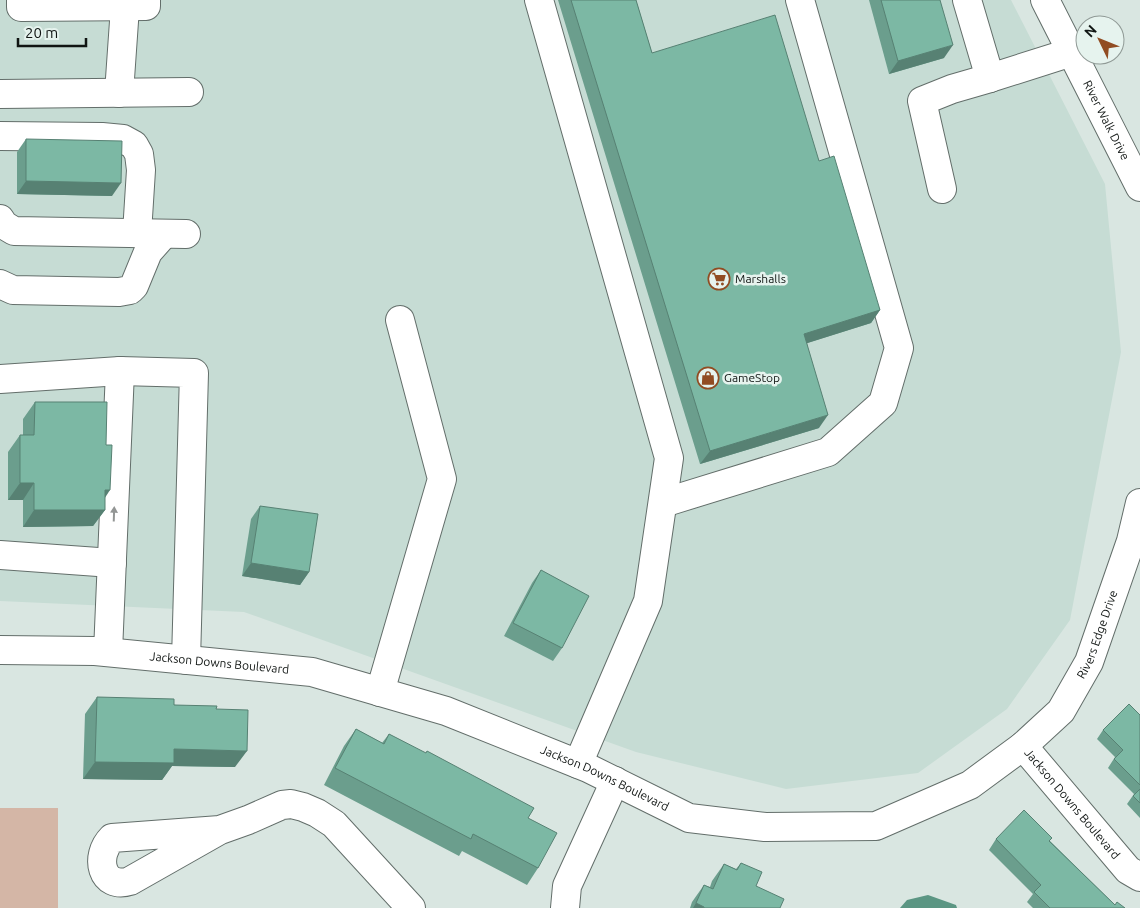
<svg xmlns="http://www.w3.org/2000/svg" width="1140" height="908" font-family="Ubuntu,sans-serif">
  <rect width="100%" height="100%" fill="#d9e6e1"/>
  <polygon fill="#c6dcd4" points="0,0 1011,0 1105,184 1121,352 1070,620 1007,709 918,773 786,789 636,752 244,612 0,601"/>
  <rect fill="#d4b6a6" x="0" y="808" width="58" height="100"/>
  <polygon fill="#5b9683" points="928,895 956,905 957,908 900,908 907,900"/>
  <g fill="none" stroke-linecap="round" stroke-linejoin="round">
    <g stroke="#636e6a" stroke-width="30">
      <g id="minor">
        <polyline points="21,0 21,7 146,6 146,0"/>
        <polyline points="539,0 669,458 648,601 578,764"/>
        <polyline points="967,0 990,78 1072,52"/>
        <path id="s1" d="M1045 0 1140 187"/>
        <polyline points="119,93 125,7"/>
        <polyline points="0,94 189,92"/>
        <polyline points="0,136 102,137 123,139 134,145 139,154 141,170 137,233"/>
        <polyline points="942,189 922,101 952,89 990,78"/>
        <polyline points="0,219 4,225 14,231 186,234"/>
        <polyline points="0,284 13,290 119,292 130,290 134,286 148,252 164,234"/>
        <polyline points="0,379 120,371 194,373 186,660"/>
        <polyline points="663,503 828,452 883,403 899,348 800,0"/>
        <polyline points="0,555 112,563"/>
        <path id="s2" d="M0 650 95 651 312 672 446 711 588 768 689 818 765 827 876 826 970 785 1023 746 1061 711 1089 662 1131 541 1140 503"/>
        <polyline points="108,652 120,371"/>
        <polyline points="380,692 442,479 400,320"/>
        <path id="s3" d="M1023 746 1128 870 1140 877"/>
        <path d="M220 830 112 838C94 856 101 890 130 881L220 830 248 820 282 805 291 804 303 807 317 813 334 824 411 908"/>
        <polyline points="565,908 567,886 615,781"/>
      </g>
    </g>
    <use href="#minor" stroke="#fff" stroke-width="28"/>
  </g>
  <g fill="#6b9e8d">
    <polygon points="558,0 636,0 652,53 819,161 880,310 871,323 807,343 819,428 700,464"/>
    <polygon points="869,0 940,0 944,58 889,74"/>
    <polygon points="26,139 112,196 17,194 17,152"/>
    <polygon points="35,402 105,498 105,510 93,526 23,527 23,500 8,500 8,452 20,435 23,435 23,419"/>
    <polygon points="260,506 309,572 300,585 242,576 251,519"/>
    <polygon points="541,570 562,648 553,661 504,636 532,583"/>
    <polygon points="97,697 216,709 235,767 172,766 162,780 83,779 85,714"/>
    <polygon points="1140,715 1140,818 1127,804 1134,794 1108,768 1115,757 1097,739 1103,730"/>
    <polygon points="356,729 382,743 389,734 528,818 538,868 527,885 462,851 459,856 324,785 344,746"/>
    <polygon points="996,839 1050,841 1115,905 1125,908 1033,908 1027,902 1033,894 989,850"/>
    <polygon points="741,863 756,886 780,908 690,908 692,902 704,885 710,887 712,881 724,864 736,869"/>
  </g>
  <g fill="#578173">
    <polygon points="953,45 944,58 889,74 898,61"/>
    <polygon points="26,181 121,183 112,196 17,194"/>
    <polygon points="880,310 871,323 795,347 804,334"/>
    <polygon points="828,415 819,428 700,464 710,451"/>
    <polygon points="20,483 34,483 23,500 8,500"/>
    <polygon points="105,490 110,490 99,507"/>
    <polygon points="34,510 105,510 93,526 23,527"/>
    <polygon points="251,563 309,572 300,585 242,576"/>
    <polygon points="174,749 247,751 235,767 172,766 162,780 83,779 95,762"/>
    <polygon points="696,903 704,907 703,908 693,908"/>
  </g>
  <g fill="#7cb8a4" stroke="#578173">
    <polygon points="571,0 636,0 652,53 775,15 819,161 834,156 880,310 804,334 828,415 710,451"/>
    <polygon points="881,0 940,0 953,45 898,61"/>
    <polygon points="26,139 122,141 121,183 26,181"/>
    <polygon points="35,402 107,402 106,445 112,445 110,490 105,490 105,510 34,510 34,483 20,483 20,435 34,435"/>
    <polygon points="260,506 318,514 309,572 251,563"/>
    <polygon points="541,570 589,596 562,648 513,623"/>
    <polygon points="97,697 174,699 174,705 217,706 216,709 248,710 247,751 174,749 174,763 95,762"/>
    <polygon points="1129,704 1140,715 1140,785 1114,759 1123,750 1103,730"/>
    <polygon points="356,729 384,744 389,734 426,753 427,751 534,808 528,818 557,833 538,868 473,834 471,839 335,768"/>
    <polygon points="1140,789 1140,803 1133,796"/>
    <polygon points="1024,810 1052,838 1049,841 1115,905 1117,902 1125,908 1050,908 1034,892 1041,885 996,839"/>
    <polygon points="741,863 762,872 756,886 784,899 780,908 704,908 704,907 696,903 704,885 713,889 724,864 737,870"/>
  </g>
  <defs><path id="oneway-solid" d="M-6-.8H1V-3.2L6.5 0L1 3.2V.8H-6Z" transform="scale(1.25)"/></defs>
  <use fill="#939695" href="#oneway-solid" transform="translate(114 514) rotate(-88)"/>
  <defs>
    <g id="supermarket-ring" transform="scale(1.125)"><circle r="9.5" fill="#e6f3ee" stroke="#914c22" stroke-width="1.5"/><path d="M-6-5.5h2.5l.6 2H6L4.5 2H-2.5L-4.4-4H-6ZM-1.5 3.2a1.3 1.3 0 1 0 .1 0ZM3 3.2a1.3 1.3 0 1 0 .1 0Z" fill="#914c22"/></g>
    <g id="shop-ring" transform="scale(1.125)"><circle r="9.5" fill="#e6f3ee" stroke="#914c22" stroke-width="1.5"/><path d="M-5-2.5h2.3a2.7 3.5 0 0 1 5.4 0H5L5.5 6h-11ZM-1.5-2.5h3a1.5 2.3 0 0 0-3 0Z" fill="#914c22"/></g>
  </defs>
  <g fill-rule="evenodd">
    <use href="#supermarket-ring" x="719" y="279"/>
    <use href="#shop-ring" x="708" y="378"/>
  </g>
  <g text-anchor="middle" stroke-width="5" stroke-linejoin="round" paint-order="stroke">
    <g font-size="12" fill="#101513" stroke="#e6f3ee">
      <text dy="4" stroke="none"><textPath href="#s1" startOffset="135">River Walk Drive</textPath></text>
      <text dy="4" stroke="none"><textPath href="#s2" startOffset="1211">Rivers Edge Drive</textPath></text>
      <text dy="4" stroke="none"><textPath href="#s2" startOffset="220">Jackson Downs Boulevard</textPath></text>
      <text dy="4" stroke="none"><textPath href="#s2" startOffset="625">Jackson Downs Boulevard</textPath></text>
      <text dy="4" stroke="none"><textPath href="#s3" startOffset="76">Jackson Downs Boulevard</textPath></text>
    </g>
    <g font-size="12" fill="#101513" stroke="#e6f3ee" text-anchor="start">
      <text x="735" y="283">Marshalls</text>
      <text x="724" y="382">GameStop</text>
    </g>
  </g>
  <g transform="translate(1100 40) rotate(313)"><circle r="24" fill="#e6f3ee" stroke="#909a96"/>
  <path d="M0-4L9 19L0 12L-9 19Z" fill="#914c22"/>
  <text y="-8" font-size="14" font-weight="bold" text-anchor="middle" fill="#101513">N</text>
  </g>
  <path d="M18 38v8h68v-8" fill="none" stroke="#101513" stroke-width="2.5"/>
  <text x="25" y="38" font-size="15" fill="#101513" stroke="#e6f3ee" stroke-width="4" paint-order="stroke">20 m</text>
</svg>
